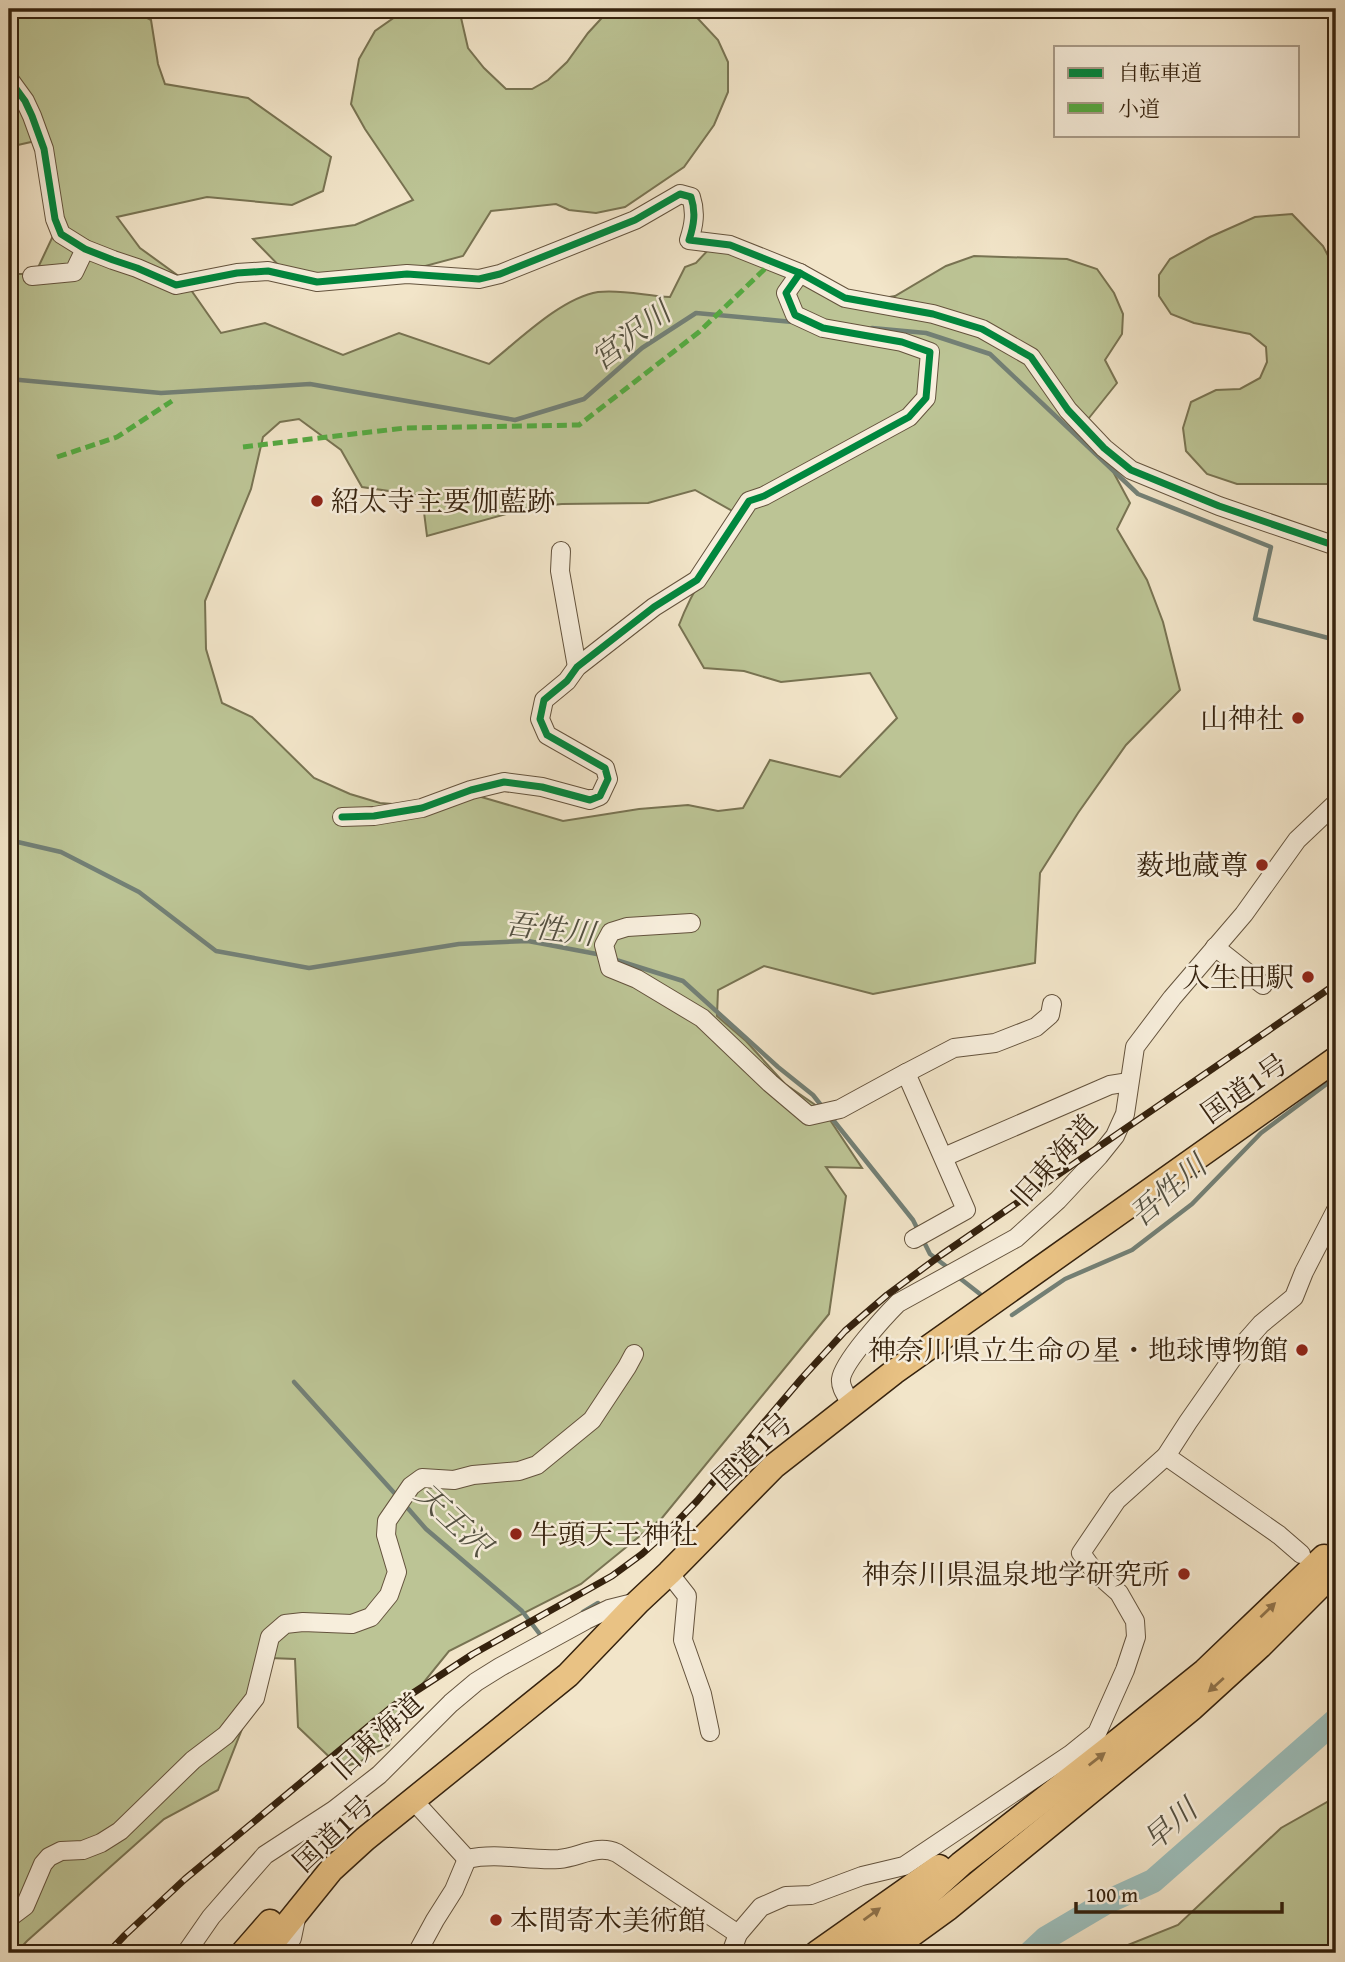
<svg xmlns="http://www.w3.org/2000/svg" width="1345" height="1962" font-family="'Gentium Book Plus','Noto Serif JP',serif">
  <rect width="100%" height="100%" fill="#f2e5c9"/>
  <filter id="stains"><feTurbulence type="fractalNoise" baseFrequency=".00286" numOctaves="4"/><feColorMatrix values="0 0 0 0 .2 0 0 0 0 .09 0 0 0 0 .02 0 0 0 .5 -.17"/></filter>
  <radialGradient id="worn" r=".72"><stop offset=".6" stop-color="#630" stop-opacity="0"/><stop offset="1" stop-color="#630" stop-opacity=".3"/></radialGradient>
  <g fill="#bcc495" stroke="#787352" stroke-width="2" fill-rule="evenodd">
    <path d="M9 9H131L151 20 158 64 165 84 248 98 331 157 323 191 292 205 207 197 117 217 140 248 184 280 221 333 265 323 343 355 399 333 489 364C519 340 561 298 598 292 622 289 646 296 670 297L685 267 696 263 709 249 739 254 849 304 895 296 946 266 974 256 1067 259 1097 269 1114 293 1123 314 1122 334 1105 360 1117 383 1085 423V445L1110 466 1130 503 1117 529 1147 580 1163 622 1180 690 1126 745 1078 813 1040 873 1035 963 873 994 764 966 718 990 717 1016 746 1041 785 1084 824 1111 862 1168 826 1167 846 1196 829 1314 662 1518 581 1584 449 1651 398 1714 389 1745 361 1761 341 1768 298 1727 295 1659 270 1658 218 1790 164 1819 27 1941 16 1953H9V274H35L61 219 40 140 9 147ZM299 419 341 450 362 487 422 496 427 536 532 507 562 504 648 503 695 490 743 517C719 551 694 585 679 625L704 668 744 671 781 682 870 673 897 718 840 777 770 760 743 808 718 811 688 805 639 809 563 821 478 796 418 806 380 803 350 794 314 778 252 717 222 703 206 649 205 601 251 489 263 437 280 422Z"/>
    <polygon points="411,9 459,9 468,48 484,68 506,89 532,89 548,80 567,62 588,33 610,9 689,9 718,40 728,62 728,92 714,125 684,167 625,207 596,213 569,210 556,204 491,211 463,256 384,277 294,281 253,239 355,225 413,200 365,129 351,104 359,59 375,31 405,10"/>
    <polygon points="1292,214 1323,246 1336,271 1336,484 1237,484 1207,474 1186,451 1183,428 1191,402 1216,390 1240,389 1260,378 1267,362 1266,347 1250,334 1194,323 1171,314 1159,296 1159,275 1170,259 1210,237 1255,217"/>
    <polygon points="1336,1797 1336,1953 1108,1953 1178,1925 1281,1828"/>
  </g>
  <g fill="none" stroke-linecap="round" stroke-linejoin="round">
    <g stroke="#738076" stroke-width="4.5">
      <polyline points="872,328 926,333 990,354 1138,494 1271,547 1255,619 1336,640"/>
      <polyline points="9,379 161,393 310,384 515,420 584,399 642,348 696,313 793,322"/>
      <polyline points="9,840 61,852 139,892 216,951 309,968 459,944 528,941 602,955"/>
      <polyline points="613,959 683,981 778,1067 813,1095 824,1109"/>
      <polyline points="830,1116 913,1220 918,1230"/>
      <polyline points="922,1238 930,1254 951,1270"/>
      <polyline points="957,1276 980,1294"/>
      <polyline points="1012,1315 1065,1279 1132,1250 1192,1204 1261,1133 1336,1077"/>
      <polyline points="294,1382 397,1496"/>
      <polyline points="405,1505 426,1529 522,1611 542,1637 545,1635"/>
      <polyline points="583,1612 598,1603"/>
    </g>
    <polyline stroke="#9cbebb" stroke-width="24" points="1030,1953 1046,1938 1107,1902 1153,1881 1336,1720"/>
    <g stroke="#64533d" stroke-width="20">
      <g id="minor">
        <path d="M9 79 25 101 32 116 44 149 55 219 61 234 85 249 113 260 137 268 176 285 237 273 268 271 317 282 407 274 479 279 500 274 635 220 680 194 691 197C696 212 694 225 689 240L730 245 800 273 845 298 933 314 982 329 1031 357 1068 410 1104 448 1131 470 1219 506 1336 546"/>
        <polyline points="32,276 74,272 85,249"/>
        <polyline points="561,551 560,571 577,667"/>
        <polyline points="342,817 374,816 422,808 471,790 504,782 542,787 590,800 600,796 608,779 605,768 547,735 540,719 544,700 567,681 577,667 654,607 697,580 749,501 764,496 909,417 926,398 930,352 902,342 823,328 795,315 786,293 800,273"/>
        <polyline points="691,923 627,927 611,932 604,945 610,968 637,979 702,1018 770,1083 809,1116 840,1109 906,1073 966,1210 914,1239"/>
        <polyline points="1215,947 1263,985"/>
        <polyline points="906,1073 954,1048 995,1043 1036,1027 1050,1015 1052,1004"/>
        <polyline points="944,1157 1110,1085 1129,1082"/>
        <path d="M851 1404C847 1396 840 1388 841 1379 843 1362 885 1316 898 1303L1016 1238 1058 1200 1099 1156 1115 1136 1125 1114 1135 1047 1172 998 1244 914 1297 840 1336 803"/>
        <polyline points="1166,1456 1279,1535 1301,1554"/>
        <polyline points="669,1573 687,1596 683,1640 702,1694 710,1732"/>
        <path d="M413 1800 467 1859C498 1852 528 1861 559 1859 580 1857 597 1844 617 1853L738 1934"/>
        <polyline points="9,1918 25,1906 43,1864 49,1857 61,1851 83,1850 101,1843 120,1831 193,1760 226,1735 255,1698 270,1637 285,1624 303,1622 352,1624 371,1617 389,1595 397,1572 386,1535 387,1521 411,1486 422,1478 454,1480 473,1475 519,1471 537,1465 592,1420 627,1367 634,1354"/>
        <polyline points="186,1953 211,1917 265,1855 334,1810 379,1775 451,1703 476,1682 500,1667 586,1620 609,1609 637,1602"/>
        <polyline points="283,1953 292,1938 297,1914"/>
        <polyline points="417,1953 435,1920 454,1890 467,1859"/>
        <polyline points="731,1953 738,1934 761,1907 786,1896 811,1895 862,1876 904,1866 1071,1754 1097,1733 1125,1670 1136,1637 1135,1621 1119,1593 1094,1571 1081,1553 1117,1500 1166,1456 1188,1422 1239,1349 1261,1324 1294,1297 1304,1272 1336,1210"/>
      </g>
    </g>
    <g stroke="#35220e" stroke-width="27">
      <g id="highway">
        <polyline points="906,1914 961,1864 1107,1750 1205,1671 1324,1557"/>
        <polyline points="243,1953 270,1922"/>
        <polyline points="264,1953 331,1870 365,1839 568,1675 638,1602 669,1573 774,1466 894,1372 1336,1059"/>
        <polyline points="817,1953 939,1867"/>
        <polyline points="851,1953 919,1907"/>
        <polyline points="886,1953 948,1908 1192,1708 1260,1646 1336,1570"/>
      </g>
    </g>
    <use href="#minor" stroke="#f7eedc" stroke-width="18"/>
    <use href="#highway" stroke="#e9c284" stroke-width="24"/>
    <g stroke="#35220e" stroke-width="7">
      <polyline id="rail" points="108,1953 125,1935 185,1879 393,1706 473,1654 612,1576 642,1554 671,1528 697,1501 802,1378 845,1331 887,1295 941,1255 1336,984"/>
    </g>
    <use href="#rail" stroke="#f7eedc" stroke-width="4.5" stroke-dasharray="13" stroke-linecap="butt"/>
    <g stroke="#54aa41" stroke-width="5" stroke-dasharray="10 5" stroke-linecap="butt">
      <polyline points="243,447 405,428 579,425 699,332 773,261"/>
      <polyline points="57,457 117,437 172,401"/>
    </g>
    <g stroke="#f7eedc" stroke-width="11">
      <g id="cycleway">
        <path d="M9 79 25 101 32 116 44 149 55 219 61 234 85 249 113 260 137 268 176 285 237 273 268 271 317 282 407 274 479 279 500 274 635 220 680 194 691 197C696 212 694 225 689 240L730 245 800 273 845 298 933 314 982 329 1031 357 1068 410 1104 448 1131 470 1219 506 1336 546"/>
        <polyline points="342,817 374,816 422,808 471,790 504,782 542,787 590,800 600,796 608,779 605,768 547,735 540,719 544,700 567,681 577,667 654,607 697,580 749,501 764,496 909,417 926,398 930,352 902,342 823,328 795,315 786,293 800,273"/>
      </g>
    </g>
    <use href="#cycleway" stroke="#00873e" stroke-width="7"/>
  </g>
  <defs><path id="oneway-solid" d="M-6-.8H1V-3.2L6.5 0L1 3.2V.8H-6Z" transform="scale(1.75)"/></defs>
  <g fill="#8f7249">
    <use href="#oneway-solid" transform="translate(1268 1610) rotate(-44)"/>
    <use href="#oneway-solid" transform="translate(1216 1685) rotate(138)"/>
    <use href="#oneway-solid" transform="translate(1097 1759) rotate(-38)"/>
    <use href="#oneway-solid" transform="translate(872 1914) rotate(-36)"/>
  </g>
  <g fill="#8f2418" stroke="#f7eedc" stroke-width="2.5">
    <circle cx="317" cy="501" r="7"/>
    <circle cx="1298" cy="718" r="7"/>
    <circle cx="1262" cy="865" r="7"/>
    <circle cx="1308" cy="977" r="7"/>
    <circle cx="1302" cy="1350" r="7"/>
    <circle cx="516" cy="1534" r="7"/>
    <circle cx="1184" cy="1574" r="7"/>
    <circle cx="496" cy="1920" r="7"/>
  </g>
  <g text-anchor="middle" stroke-width="5" stroke-linejoin="round" paint-order="stroke">
    <g font-size="28" fill="#35220e" stroke="#f7eedc" text-anchor="end">
      <text x="331" y="511" text-anchor="start">紹太寺主要伽藍跡</text>
      <text x="1284" y="728">山神社</text>
      <text x="1248" y="875">薮地蔵尊</text>
      <text x="1294" y="987">入生田駅</text>
      <text x="1288" y="1360">神奈川県立生命の星・地球博物館</text>
      <text x="530" y="1544" text-anchor="start">牛頭天王神社</text>
      <text x="1170" y="1584">神奈川県温泉地学研究所</text>
      <text x="510" y="1930" text-anchor="start">本間寄木美術館</text>
    </g>
    <g font-size="28" fill="#35220e" stroke="#f7eedc">
      <text transform="translate(1244 1088) rotate(-35)" y="10">国道1号</text>
      <text transform="translate(1054 1160) rotate(-48)" y="10">旧東海道</text>
      <text transform="translate(752 1451) rotate(-43)" y="10">国道1号</text>
      <text transform="translate(377 1736) rotate(-43)" y="10">旧東海道</text>
      <text transform="translate(333 1833) rotate(-43)" y="10">国道1号</text>
    </g>
    <g font-size="30" font-style="italic" fill="#545142" stroke="#f7eedc">
      <text transform="translate(631 336) rotate(-37)" y="10">宮沢川</text>
      <text transform="translate(550 929) rotate(7)" y="10">吾性川</text>
      <text transform="translate(1168 1191) rotate(-41)" y="10">吾性川</text>
      <text transform="translate(453 1520) rotate(43)" y="10">天王沢</text>
      <text transform="translate(1170 1825) rotate(-41)" y="10">早川</text>
    </g>
  </g>
  <rect width="1345" height="1962" fill="none" stroke="#f2e5c9" stroke-width="35"/>
  <rect x="10" y="10" width="1324" height="1941" fill="none" stroke="#35220e" stroke-width="3.5"/>
  <rect x="18" y="18" width="1310" height="1927" fill="none" stroke="#35220e" stroke-width="2"/>
  <rect x="1054" y="46" width="245" height="91" fill="#f7eedc" stroke="#a99c8a" stroke-width="2"/>
  <rect x="1068" y="68" width="35" height="10" fill="#00873e" stroke="#a99c8a" stroke-width="2"/>
  <text x="1118" y="80" font-size="21" fill="#35220e">自転車道</text>
  <rect x="1068" y="103" width="35" height="10" fill="#54aa41" stroke="#a99c8a" stroke-width="2"/>
  <text x="1118" y="116" font-size="21" fill="#35220e">小道</text>
  <path d="M1076 1902v10h206v-10" fill="none" stroke="#35220e" stroke-width="3.5"/>
  <text x="1086" y="1902" font-size="21" fill="#35220e" stroke="#f7eedc" stroke-width="5" paint-order="stroke">100 m</text>
  <rect width="100%" height="100%" filter="url(#stains)"/>
  <rect width="100%" height="100%" fill="url(#worn)"/>
</svg>
